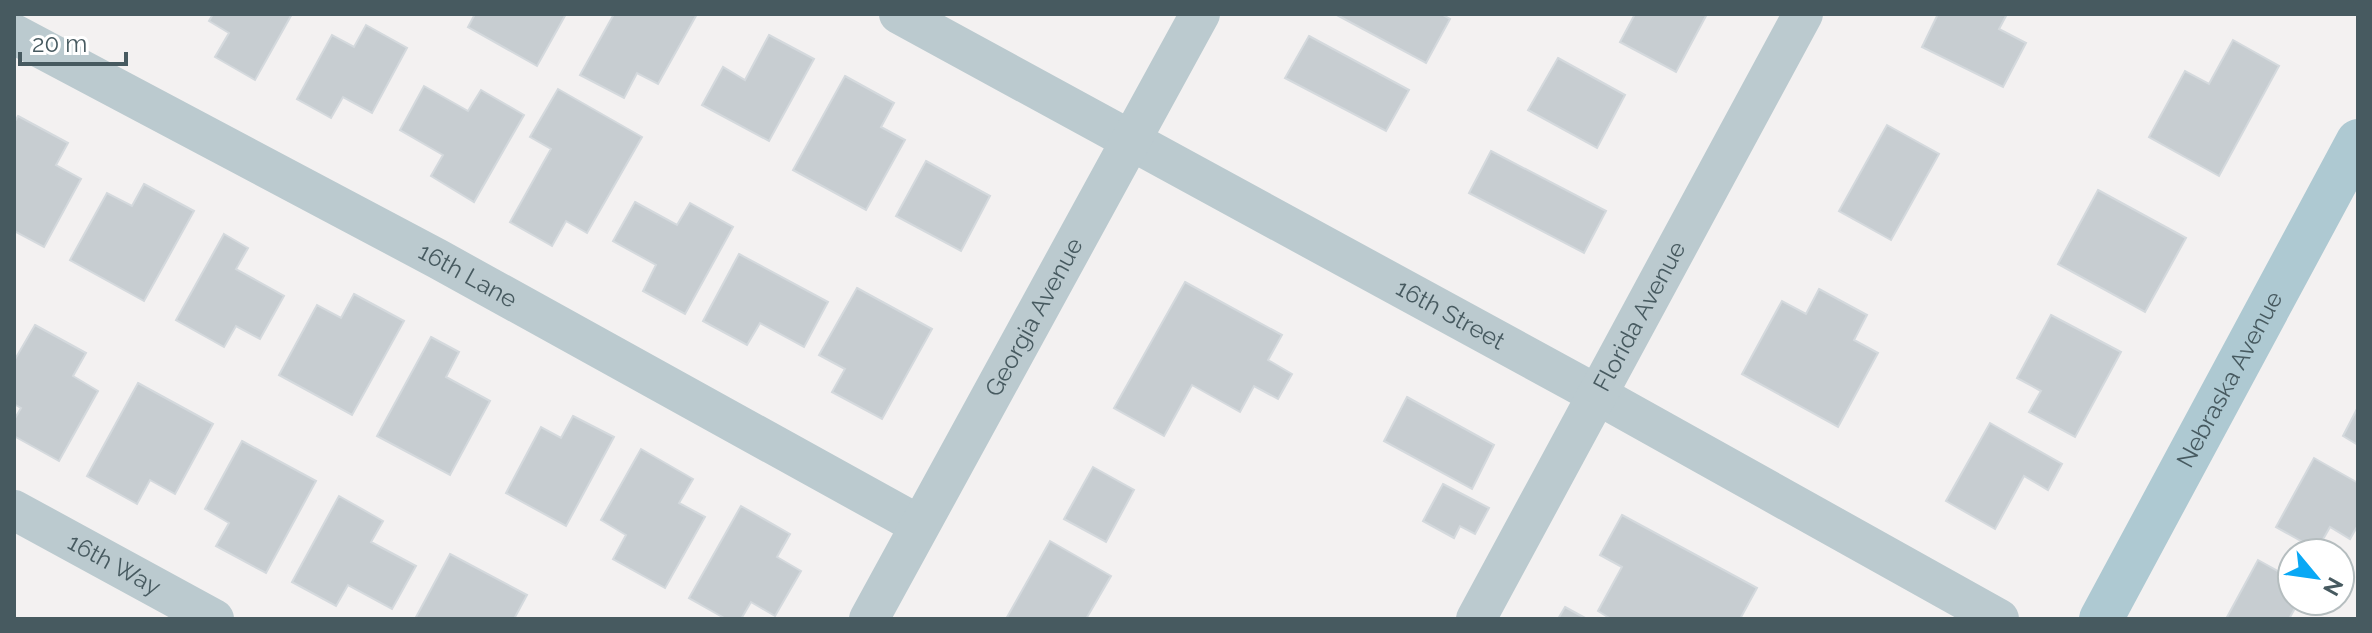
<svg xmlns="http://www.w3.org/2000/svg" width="2372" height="633" font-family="Raleway,sans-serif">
  <rect width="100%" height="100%" fill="#f3f1f1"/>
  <g fill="#c7cdd1" stroke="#d4d9dd" stroke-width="2">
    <polygon points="213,14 292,14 255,80 215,57 229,33 209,21"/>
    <polygon points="475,14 566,14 537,66 468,27"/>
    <polygon points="614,14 697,14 658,84 637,73 624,98 580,75"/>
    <polygon points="1335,14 1441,14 1450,19 1426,63"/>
    <polygon points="1635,14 1707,14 1676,72 1620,42"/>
    <polygon points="1938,14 2007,14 1999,29 2026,43 2003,87 1922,47"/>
    <polygon points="366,25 407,48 372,113 343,97 331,118 297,99 332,35 354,47"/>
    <polygon points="769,35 814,59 769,141 702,105 723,67 745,80"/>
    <polygon points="1309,36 1409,90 1386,131 1285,78"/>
    <polygon points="2233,40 2279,66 2219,176 2149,137 2185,71 2209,84"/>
    <polygon points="1558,58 1625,95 1597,148 1528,110"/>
    <polygon points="845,76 894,103 881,127 905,140 866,210 793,170"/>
    <polygon points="424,86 468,111 481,90 524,115 474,202 431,176 443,155 400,130"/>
    <polygon points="558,89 642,137 587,233 566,221 552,246 510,222 551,149 530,137"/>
    <polygon points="18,116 68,143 56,165 81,179 44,247 14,231 14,123"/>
    <polygon points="1887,125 1939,154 1891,240 1839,211"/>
    <polygon points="1491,151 1606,211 1584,253 1469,193"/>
    <polygon points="926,161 990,196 961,251 896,216"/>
    <polygon points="144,184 194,211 144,301 70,260 107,193 132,206"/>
    <polygon points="2098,190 2186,238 2145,312 2058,264"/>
    <polygon points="635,202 677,225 690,203 733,227 685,314 643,291 656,265 613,241"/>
    <polygon points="224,234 248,248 236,269 284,296 260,339 236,326 224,347 176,320"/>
    <polygon points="739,254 828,302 804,347 760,323 747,345 703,321"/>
    <polygon points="1185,282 1282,335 1268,360 1292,374 1278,399 1254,386 1240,412 1192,385 1164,436 1114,408"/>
    <polygon points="857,288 932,329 882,419 832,392 845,369 819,355"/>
    <polygon points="1819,289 1867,315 1854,340 1878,353 1838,427 1742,374 1782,301 1806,314"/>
    <polygon points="354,294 404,321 352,415 279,375 317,305 341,318"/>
    <polygon points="2051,315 2121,352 2075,437 2029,412 2041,391 2017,378"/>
    <polygon points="35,325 86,353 73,376 98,391 59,461 14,436 14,420 21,408 14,404 14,361"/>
    <polygon points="431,337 459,352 446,377 490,401 450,475 377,436"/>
    <polygon points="138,383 213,424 175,494 150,480 137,504 87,476"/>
    <polygon points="1407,397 1494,445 1472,489 1384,441"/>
    <polygon points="2358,407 2358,445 2343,436"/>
    <polygon points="573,416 614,437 566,526 506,493 541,427 561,438"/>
    <polygon points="1990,423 2062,464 2048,490 2024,476 1995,529 1946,501"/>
    <polygon points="242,441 316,481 266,573 216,546 229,523 205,509"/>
    <polygon points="641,449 693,479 679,503 705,517 665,588 613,559 626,535 601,520"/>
    <polygon points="2314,458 2358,483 2358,525 2350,539 2330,527 2317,550 2276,527"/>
    <polygon points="1093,467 1134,490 1106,542 1064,519"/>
    <polygon points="1443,484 1489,508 1475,534 1460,526 1454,538 1423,521"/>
    <polygon points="339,496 383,521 371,542 416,566 392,609 348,585 336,606 292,582"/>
    <polygon points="741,506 790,534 777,557 801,571 775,616 751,602 741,619 726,619 689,598"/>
    <polygon points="1622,515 1757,588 1740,619 1611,619 1598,611 1622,567 1600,555"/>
    <polygon points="1050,541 1111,576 1086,619 1006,619"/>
    <polygon points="450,554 527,595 514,619 415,619"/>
    <polygon points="2258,560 2292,579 2292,601 2299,601 2289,619 2226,619"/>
    <polygon points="1565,607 1587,619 1558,619"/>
  </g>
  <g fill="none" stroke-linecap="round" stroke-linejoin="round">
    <g stroke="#bbcacf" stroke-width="40">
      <path id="s1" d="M899 14 1596 394 1999 619"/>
      <path id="s2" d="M14 34 438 259 919 525"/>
      <path id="s3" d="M14 510 214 619"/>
      <path id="s4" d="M869 619 1200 14"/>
      <path id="s5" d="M1476 619 1803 14"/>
    </g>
    <path stroke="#aec9d2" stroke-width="44" id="s6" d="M2101 619 2358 141"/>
  </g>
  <g text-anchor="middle" stroke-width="8" stroke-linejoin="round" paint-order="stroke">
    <g font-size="24" fill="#475a60" stroke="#fff">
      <text dy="8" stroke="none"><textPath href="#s2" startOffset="514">16th Lane</textPath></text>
      <text dy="8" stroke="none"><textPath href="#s1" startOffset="628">16th Street</textPath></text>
      <text dy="8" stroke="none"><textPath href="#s5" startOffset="344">Florida Avenue</textPath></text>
      <text dy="8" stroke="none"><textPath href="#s4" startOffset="344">Georgia Avenue</textPath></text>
      <text dy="8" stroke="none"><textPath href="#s6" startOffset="272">Nebraska Avenue</textPath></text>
      <text dy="8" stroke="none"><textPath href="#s3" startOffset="114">16th Way</textPath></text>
    </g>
  </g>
  <rect width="2372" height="633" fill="none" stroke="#475a60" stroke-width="32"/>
  <g transform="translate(2316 577) rotate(119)"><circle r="38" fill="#ffffff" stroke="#b5bdbf" stroke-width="2"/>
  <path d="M0-6L14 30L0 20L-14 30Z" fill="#09a8f5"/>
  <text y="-12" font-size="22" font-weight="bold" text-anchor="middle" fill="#475a60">N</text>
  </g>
  <path d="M20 52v12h106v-12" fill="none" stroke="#475a60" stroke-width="4"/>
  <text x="32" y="52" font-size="24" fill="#475a60" stroke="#ffffff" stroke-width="6" paint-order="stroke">20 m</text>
</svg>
